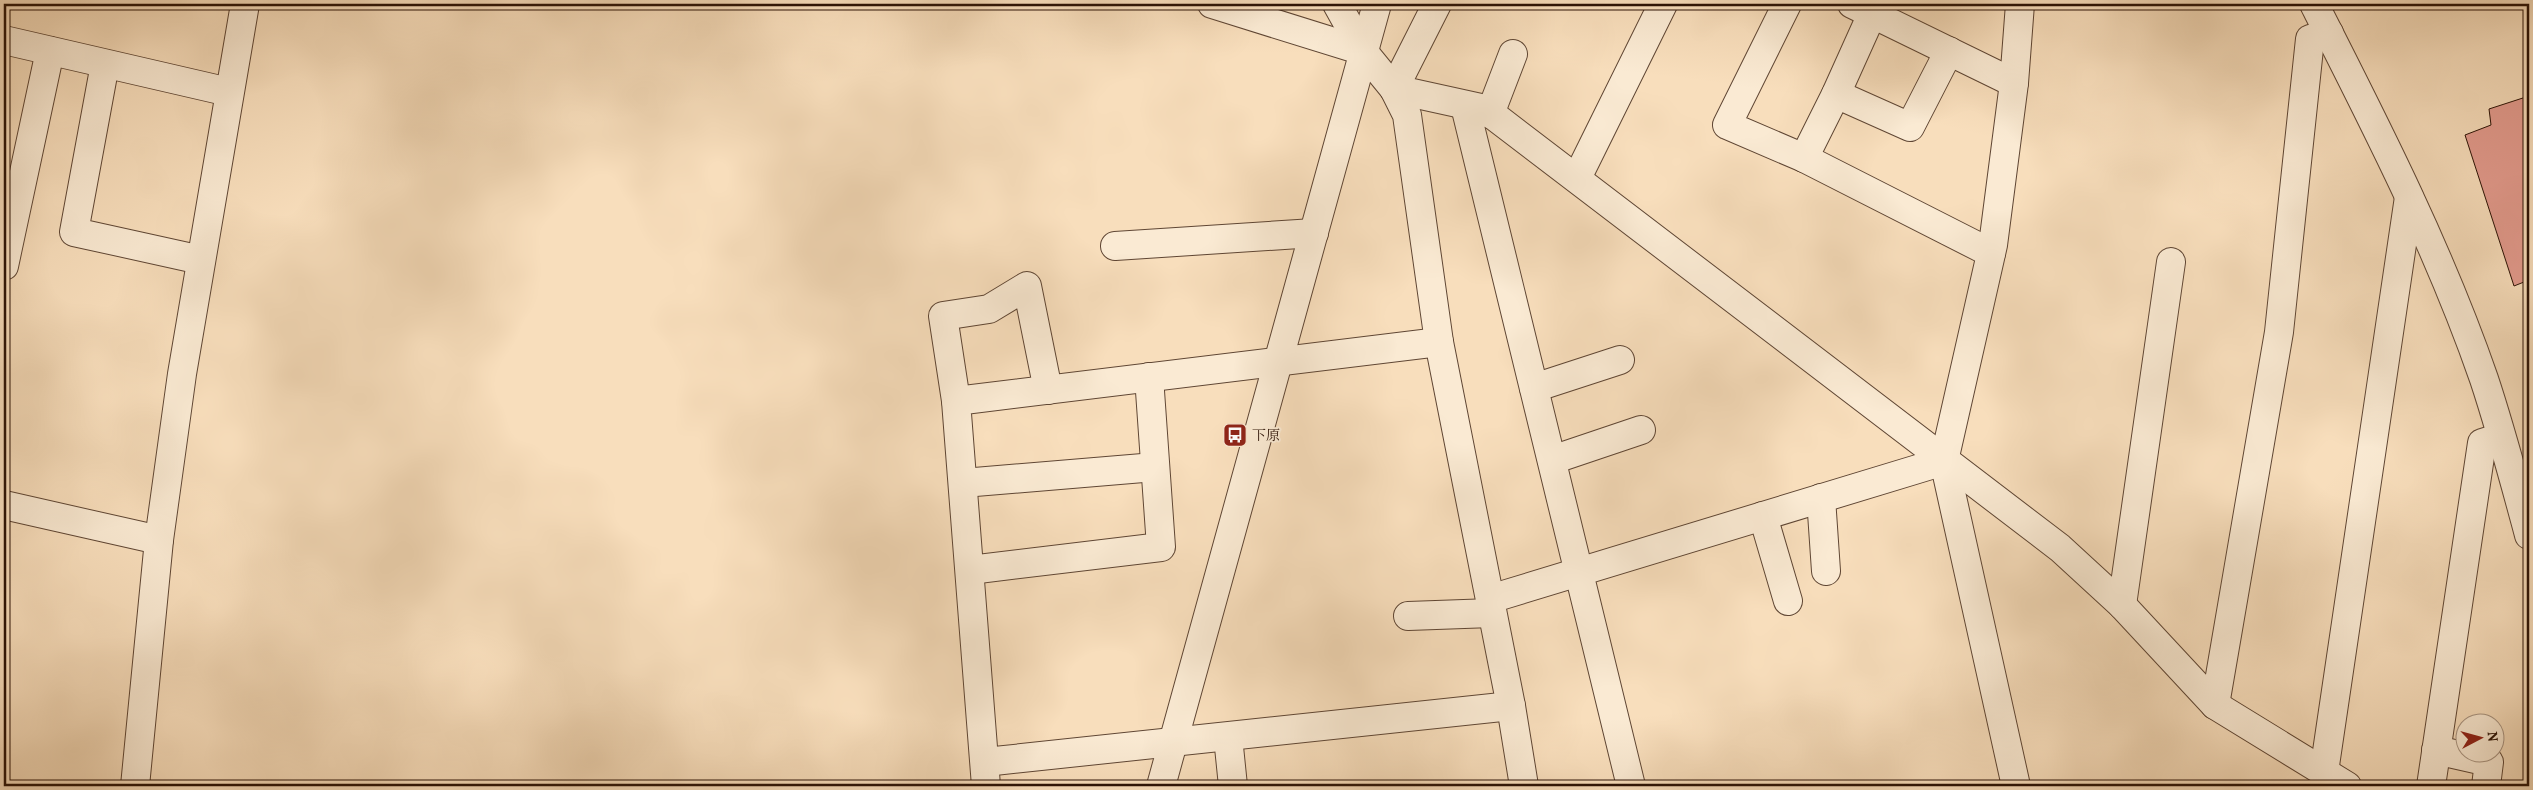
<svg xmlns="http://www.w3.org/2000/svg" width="2533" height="790" font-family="Vollkorn,'Noto Serif JP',serif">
  <rect width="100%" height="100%" fill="#f8debc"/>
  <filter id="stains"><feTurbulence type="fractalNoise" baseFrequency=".004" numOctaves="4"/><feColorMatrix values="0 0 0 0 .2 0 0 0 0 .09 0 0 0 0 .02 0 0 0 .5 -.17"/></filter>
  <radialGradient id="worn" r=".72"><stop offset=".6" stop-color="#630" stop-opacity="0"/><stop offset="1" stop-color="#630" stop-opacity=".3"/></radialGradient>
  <polygon fill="#e39b8e" stroke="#2c1306" points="2529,96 2529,280 2514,286 2465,135 2491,125 2489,109"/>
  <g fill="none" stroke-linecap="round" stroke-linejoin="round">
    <g stroke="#5f4634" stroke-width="30">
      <g id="minor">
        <polyline points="1212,4 1363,51"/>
        <polyline points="1337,4 1363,51 1394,89 1407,115 1439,342 1511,706 1524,786"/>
        <polyline points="1787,4 1727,125 1804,158 1991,253"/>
        <polyline points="1852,4 2014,83"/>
        <path d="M2314 4C2376 126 2439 249 2484 379 2501 430 2515 483 2529 535"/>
        <polyline points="4,40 229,92"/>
        <polyline points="105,64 74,232 201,260"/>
        <polyline points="1394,89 1485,109 2060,548 2122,605 2215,705 2347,786"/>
        <polyline points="1394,89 1437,4"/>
        <polyline points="1836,94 1910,127 1949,51"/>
        <polyline points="1465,106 1631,786"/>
        <polyline points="1490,114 1513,54"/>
        <polyline points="1804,158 1836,94 1872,14"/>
        <polyline points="1577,178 1663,4"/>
        <polyline points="1115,246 1314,233"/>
        <polyline points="4,266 50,51"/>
        <polyline points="1534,388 1620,360"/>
        <polyline points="956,401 943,316 989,309 1027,286 1048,390"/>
        <polyline points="1552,460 1641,430"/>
        <polyline points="963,483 1155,467"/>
        <polyline points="1821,498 1826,571"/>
        <polyline points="4,505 159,540"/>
        <polyline points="1763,516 1788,601"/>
        <polyline points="970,570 1161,547 1149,377"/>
        <polyline points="1490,599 1944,461"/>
        <polyline points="2122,605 2171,262"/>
        <polyline points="1408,616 1492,613"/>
        <polyline points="2215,705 2279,332 2310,39 2329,33"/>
        <polyline points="1228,737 1233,786"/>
        <polyline points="2436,750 2489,762 2486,786"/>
        <polyline points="985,762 1511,706"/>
        <polyline points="2324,772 2409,197"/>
        <polyline points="135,786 159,540 182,374 245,4"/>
        <polyline points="986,786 956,401 1439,342"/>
        <polyline points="1161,786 1377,4"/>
        <polyline points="2016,786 1944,461 1993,245 2014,83 2020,4"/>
        <polyline points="2431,786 2482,443 2501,437"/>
      </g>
    </g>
    <use href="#minor" stroke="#faead3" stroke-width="28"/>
  </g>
  <defs>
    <g id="bus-square" transform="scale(1.25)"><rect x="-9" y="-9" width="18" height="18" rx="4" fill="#8f2418" stroke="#faead3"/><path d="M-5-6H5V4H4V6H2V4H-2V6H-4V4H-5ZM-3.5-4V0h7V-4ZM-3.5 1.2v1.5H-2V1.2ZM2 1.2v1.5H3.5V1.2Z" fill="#fff"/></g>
  </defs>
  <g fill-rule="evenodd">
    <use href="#bus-square" x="1235" y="435"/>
  </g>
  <g text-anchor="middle" stroke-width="4" stroke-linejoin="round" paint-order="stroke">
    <g font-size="14" fill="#2c1306" stroke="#faead3" text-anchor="start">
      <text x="1252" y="440">下原</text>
    </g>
  </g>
  <rect width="2533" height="790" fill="none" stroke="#f8debc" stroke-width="20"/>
  <rect x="5" y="5" width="2523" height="780" fill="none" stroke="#2c1306" stroke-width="2.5"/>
  <rect x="10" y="10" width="2513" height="770" fill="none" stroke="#2c1306"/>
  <g transform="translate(2480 738) rotate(84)"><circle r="24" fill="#faead3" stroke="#a89481"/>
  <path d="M0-4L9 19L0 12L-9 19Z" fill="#8f2418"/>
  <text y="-8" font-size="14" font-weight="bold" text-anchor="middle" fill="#2c1306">N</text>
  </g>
  <rect width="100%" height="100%" filter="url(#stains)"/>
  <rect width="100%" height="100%" fill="url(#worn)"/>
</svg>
